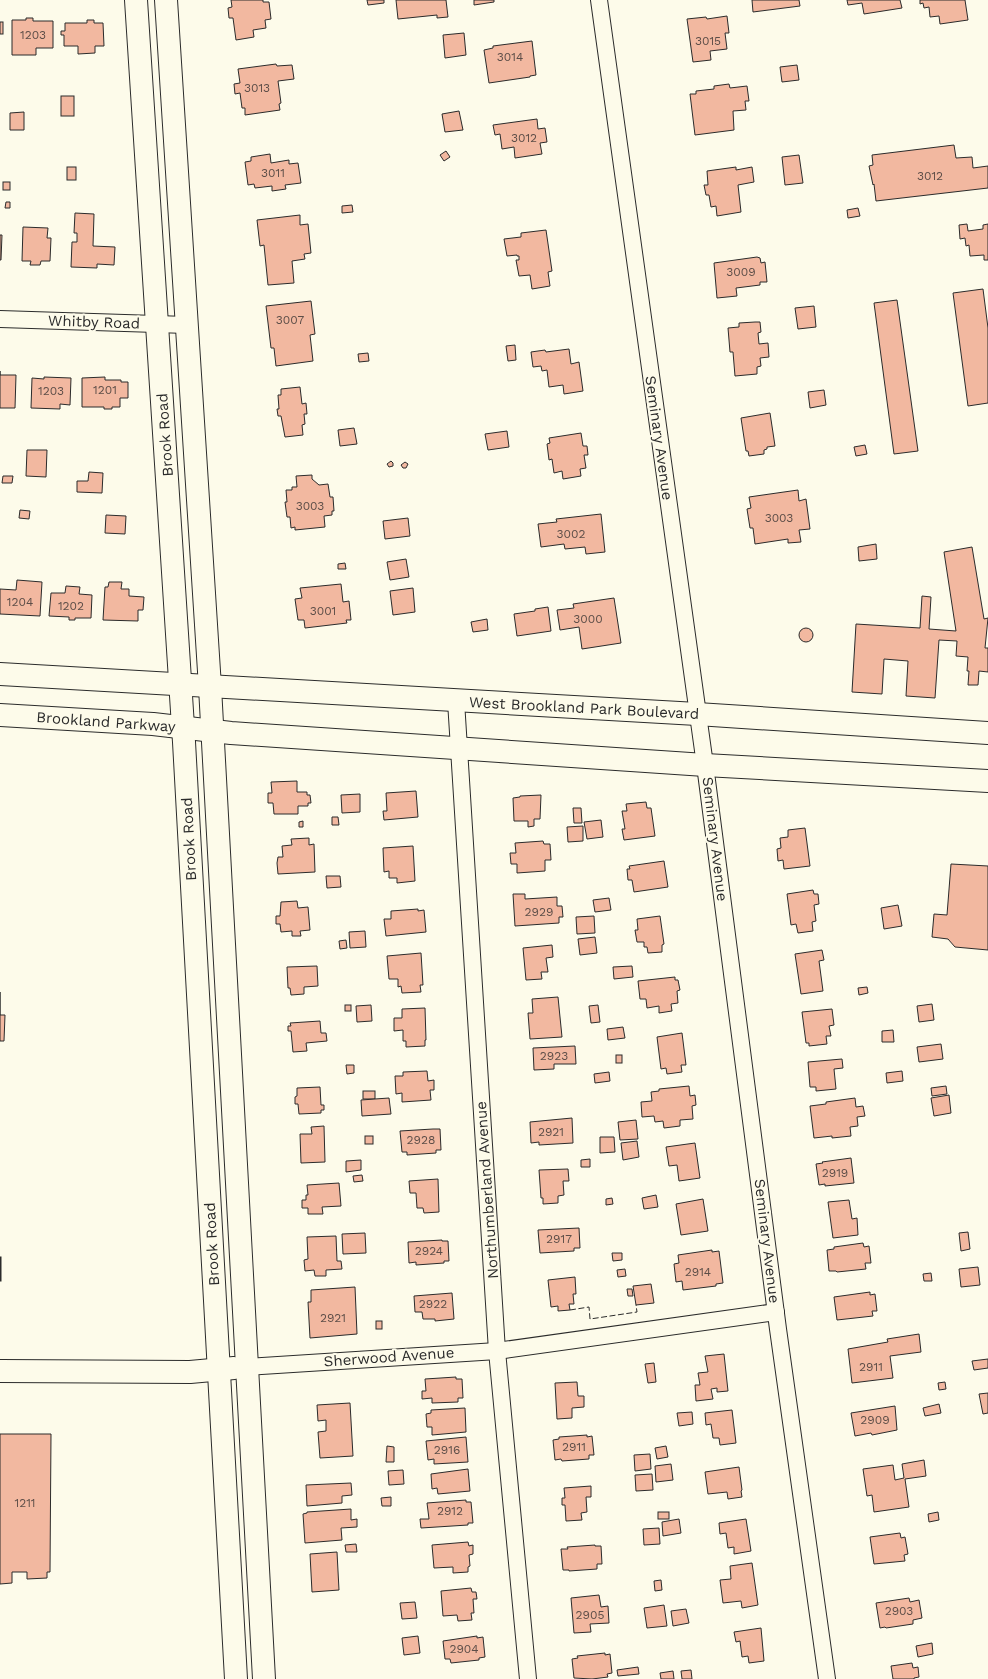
<svg xmlns="http://www.w3.org/2000/svg" width="988" height="1679" font-family="'Work Sans',sans-serif">
  <rect width="100%" height="100%" fill="#fdfbea"/>
  <g fill="#f2b8a0" stroke="#2b2b2b">
    <polygon points="231,0 263,0 263,2 269,2 271,19 265,20 266,28 253,30 254,37 236,40 233,18 229,18 228,8 232,7"/>
    <polygon points="367,0 384,0 384,3 368,5"/>
    <polygon points="396,0 446,0 448,17 437,18 437,15 398,19"/>
    <polygon points="474,0 494,0 494,2 474,5"/>
    <polygon points="752,0 799,0 800,6 753,12"/>
    <polygon points="847,0 900,0 902,8 864,14 862,3 848,5"/>
    <polygon points="920,0 965,0 968,20 940,24 939,16 930,17 929,7 924,8 923,3 920,4"/>
    <polygon points="727,16 729,33 725,33 727,49 710,51 711,60 693,62 687,19 706,17 707,19"/>
    <polygon points="26,18 33,18 33,21 53,21 53,48 36,48 36,55 12,55 12,20 26,20"/>
    <polygon points="87,20 94,20 94,23 103,23 104,46 95,46 95,53 78,54 78,46 64,46 64,35 61,35 61,31 65,31 65,23 87,23"/>
    <rect x="0" y="22" width="3" height="12"/>
    <polygon points="464,33 466,55 445,58 443,35"/>
    <polygon points="532,41 536,75 530,76 530,77 489,83 484,50 493,48 493,46"/>
    <polygon points="276,64 277,66 292,65 294,79 278,81 281,103 279,104 280,110 245,115 245,108 242,108 240,93 235,94 234,84 240,83 238,69"/>
    <polygon points="797,65 799,80 782,82 780,67"/>
    <polygon points="729,84 730,88 747,86 749,101 745,101 746,110 733,111 734,130 695,135 690,94 696,94 696,91 714,89 714,86"/>
    <rect x="61" y="96" width="13" height="20"/>
    <polygon points="459,111 463,130 445,132 442,114"/>
    <polygon points="24,112 24,130 10,130 10,113"/>
    <polygon points="537,119 538,129 545,128 547,142 540,143 542,154 515,158 514,147 502,149 500,134 495,135 493,125"/>
    <polygon points="954,145 956,158 972,157 973,168 988,166 988,188 876,201 874,184 873,185 869,166 873,165 872,155"/>
    <polygon points="446,151 450,157 444,161 440,155"/>
    <polygon points="270,154 271,163 289,160 289,164 298,163 301,183 285,185 286,189 272,191 272,186 255,188 254,184 248,185 245,162 251,161 251,157"/>
    <polygon points="799,155 803,183 785,185 782,157"/>
    <rect x="67" y="167" width="9" height="13"/>
    <polygon points="736,167 736,170 752,167 754,182 738,185 741,212 717,216 716,206 711,207 709,195 706,195 704,185 708,185 707,171"/>
    <rect x="3" y="182" width="7" height="8"/>
    <polygon points="6,202 10,202 10,208 5,208"/>
    <polygon points="352,205 353,212 342,213 342,206"/>
    <polygon points="858,208 860,216 848,218 847,210"/>
    <polygon points="75,213 94,214 93,246 115,247 114,265 97,264 97,268 71,267 72,242 77,242 77,233 74,233"/>
    <polygon points="300,215 300,225 308,224 311,253 304,254 305,259 292,261 294,283 268,285 264,245 260,246 257,220"/>
    <polygon points="967,224 968,231 983,229 983,225 988,224 988,260 984,260 984,255 970,256 969,245 966,246 965,238 960,239 959,225"/>
    <polygon points="23,227 48,228 47,238 51,238 50,261 41,261 40,265 30,265 31,261 22,261"/>
    <polygon points="546,230 552,271 548,272 550,286 532,289 530,275 519,276 516,260 519,260 519,256 517,256 517,255 507,256 504,239 521,237 521,233"/>
    <polygon points="0,235 2,235 1,260 0,260"/>
    <polygon points="757,257 760,258 761,263 765,262 767,282 760,282 760,285 736,288 737,296 717,298 714,263"/>
    <polygon points="983,289 988,328 988,403 968,406 953,293"/>
    <polygon points="897,300 918,451 894,454 874,303"/>
    <polygon points="311,301 315,334 310,335 313,361 276,366 274,348 271,348 266,306"/>
    <polygon points="814,306 816,327 798,329 795,308"/>
    <polygon points="755,322 760,322 761,332 758,333 759,344 768,343 769,357 760,358 761,366 757,367 757,374 735,376 733,352 730,352 728,328 739,327 739,323"/>
    <polygon points="515,345 516,360 508,361 506,346"/>
    <polygon points="569,349 571,364 579,362 583,391 564,394 563,385 549,387 547,370 542,371 541,366 533,367 531,352 545,350 546,352"/>
    <polygon points="368,353 369,361 359,362 358,354"/>
    <polygon points="0,371 0,375 16,375 15,408 0,408"/>
    <polygon points="44,377 71,378 70,405 60,404 60,409 31,408 32,378 44,379"/>
    <polygon points="105,377 105,380 121,380 121,382 128,382 128,398 120,398 120,407 112,407 112,409 104,409 104,407 82,407 82,378"/>
    <polygon points="300,387 302,404 306,403 307,414 304,414 305,424 302,425 303,435 285,437 281,416 278,416 277,409 279,409 278,395 281,395 281,389"/>
    <polygon points="824,390 826,405 810,408 808,392"/>
    <polygon points="770,413 775,446 767,447 767,449 764,450 764,454 749,456 748,451 746,451 741,418"/>
    <polygon points="354,428 357,444 340,446 338,430"/>
    <polygon points="507,431 509,447 488,450 485,434"/>
    <polygon points="581,433 583,446 587,446 588,455 584,455 586,468 580,469 581,476 563,479 562,471 554,473 552,459 549,460 547,444 550,443 549,438"/>
    <polygon points="865,445 867,454 856,456 854,447"/>
    <polygon points="27,450 47,450 46,477 26,476"/>
    <polygon points="391,461 393,463 393,466 389,467 387,464"/>
    <polygon points="405,462 408,464 406,468 403,468 401,465"/>
    <polygon points="89,472 103,473 102,493 77,492 77,481 88,481"/>
    <polygon points="312,475 312,479 319,485 328,484 330,497 333,497 334,511 332,511 332,515 324,516 325,527 295,530 295,527 291,528 290,517 287,517 285,502 287,502 286,490 292,490 292,487 297,487 296,476"/>
    <polygon points="3,476 13,476 12,483 2,483"/>
    <polygon points="798,490 799,501 806,499 810,529 799,530 801,542 788,543 788,539 755,544 753,528 750,528 747,509 751,508 749,497"/>
    <polygon points="20,510 30,511 29,519 19,518"/>
    <polygon points="601,514 605,552 586,554 585,547 565,549 564,544 541,547 538,524 557,522 556,519"/>
    <polygon points="106,515 126,516 125,534 105,533"/>
    <polygon points="408,518 410,536 385,539 383,521"/>
    <polygon points="876,544 877,559 859,561 858,547"/>
    <polygon points="972,547 984,619 988,618 985,648 988,648 988,672 979,671 978,685 968,685 969,671 967,671 968,657 956,656 957,641 939,640 935,698 906,696 908,661 884,659 882,694 852,692 856,624 920,628 922,596 931,597 929,629 956,631 944,552"/>
    <polygon points="406,559 409,577 390,580 387,562"/>
    <polygon points="345,563 346,569 338,569 338,564"/>
    <polygon points="17,580 42,582 40,616 0,614 0,589 16,590"/>
    <polygon points="109,582 122,582 121,589 129,589 129,596 144,597 143,610 138,610 138,621 103,620 105,587 108,587"/>
    <polygon points="341,584 343,602 349,601 351,620 346,620 347,623 305,628 304,620 298,620 295,599 302,598 300,588"/>
    <polygon points="66,586 80,587 79,594 92,595 91,618 75,618 75,620 69,620 69,617 49,616 51,593 65,593"/>
    <polygon points="413,588 415,612 393,615 390,591"/>
    <polygon points="614,598 621,643 582,649 579,627 560,630 557,610 574,608 573,604"/>
    <polygon points="548,607 551,631 517,636 514,614 535,611 535,609"/>
    <polygon points="487,619 488,630 473,632 471,622"/>
    <circle cx="806" cy="635" r="7"/>
    <polygon points="297,781 297,792 307,792 307,795 310,795 311,803 308,803 308,806 298,806 298,814 274,814 273,803 268,803 268,793 272,793 271,782"/>
    <polygon points="416,791 418,817 384,820 383,811 387,811 386,793"/>
    <polygon points="360,794 360,812 342,813 341,795"/>
    <polygon points="541,795 540,819 534,819 534,826 528,827 528,821 514,821 513,798 520,797 520,796"/>
    <polygon points="646,802 647,808 651,808 655,836 624,840 622,829 625,829 622,811 627,811 626,804"/>
    <polygon points="573,808 581,808 582,823 574,823"/>
    <polygon points="332,817 338,817 339,825 332,825"/>
    <polygon points="601,820 603,837 587,839 584,822"/>
    <polygon points="303,821 303,827 299,827 299,822"/>
    <polygon points="583,826 583,841 568,842 567,827"/>
    <polygon points="805,828 810,866 784,869 783,860 778,861 777,849 781,848 780,838 788,837 788,830"/>
    <polygon points="309,838 309,845 314,844 315,872 278,874 277,863 278,857 283,857 282,846 292,845 291,839"/>
    <polygon points="543,841 544,844 550,844 551,860 545,860 545,871 517,873 517,864 511,864 510,853 516,853 515,843"/>
    <polygon points="413,846 415,881 397,883 397,878 389,878 389,871 384,872 383,848"/>
    <polygon points="664,861 668,887 634,892 632,880 628,880 627,869 630,869 629,866"/>
    <polygon points="951,864 988,866 988,950 955,947 948,939 932,937 934,914 947,915"/>
    <polygon points="326,876 340,876 341,887 327,888"/>
    <polygon points="813,890 814,894 818,894 819,904 814,905 816,921 812,922 813,931 798,933 796,924 791,925 787,894"/>
    <polygon points="513,894 525,894 525,899 557,897 557,906 562,906 563,917 559,917 559,923 515,926"/>
    <polygon points="609,898 611,910 595,912 593,900"/>
    <polygon points="297,901 298,908 308,907 310,930 300,931 301,936 292,936 292,931 281,932 280,924 276,924 276,916 280,916 281,902"/>
    <polygon points="898,905 902,926 884,929 881,908"/>
    <polygon points="418,909 418,911 424,910 426,932 386,936 384,919 391,919 391,911"/>
    <polygon points="594,916 595,933 577,934 576,917"/>
    <polygon points="660,916 664,944 662,945 662,952 648,953 647,947 644,947 644,942 637,942 635,930 638,930 637,919"/>
    <polygon points="365,931 366,947 350,948 349,932"/>
    <polygon points="595,937 597,953 580,955 578,939"/>
    <polygon points="346,940 347,948 340,949 339,941"/>
    <polygon points="552,945 553,957 546,958 548,972 541,972 542,979 526,980 523,948"/>
    <polygon points="822,950 824,960 819,961 823,991 801,994 795,954"/>
    <polygon points="421,953 423,985 420,985 421,992 402,993 401,986 398,987 398,979 389,979 387,956"/>
    <polygon points="317,966 318,986 304,987 304,994 291,995 290,988 288,988 287,967"/>
    <polygon points="632,966 633,977 614,979 613,967"/>
    <polygon points="675,977 675,980 678,980 680,990 677,991 678,1003 671,1004 672,1011 659,1013 659,1006 647,1008 646,999 640,999 638,981"/>
    <polygon points="867,987 868,993 859,995 858,988"/>
    <polygon points="0,992 0,1015 5,1015 4,1041 0,1041"/>
    <polygon points="558,997 562,1037 530,1039 528,1013 533,1013 532,999"/>
    <polygon points="932,1004 934,1020 919,1022 917,1006"/>
    <rect x="345" y="1005" width="6" height="6"/>
    <polygon points="371,1005 372,1021 357,1022 356,1006"/>
    <polygon points="598,1005 600,1022 591,1023 589,1006"/>
    <polygon points="425,1008 426,1040 425,1040 425,1046 406,1047 406,1041 403,1041 403,1030 394,1031 394,1018 402,1018 402,1009"/>
    <polygon points="832,1009 834,1025 829,1026 831,1036 826,1036 827,1044 809,1046 809,1043 806,1043 802,1012"/>
    <polygon points="320,1021 321,1033 326,1033 327,1041 306,1043 307,1051 293,1052 291,1031 288,1031 288,1026 291,1026 290,1023"/>
    <polygon points="623,1027 625,1038 608,1040 607,1029"/>
    <polygon points="893,1030 894,1042 882,1042 882,1031"/>
    <polygon points="682,1033 686,1065 681,1065 682,1072 667,1074 666,1068 661,1069 657,1037"/>
    <polygon points="941,1044 943,1059 919,1062 917,1047"/>
    <polygon points="575,1046 576,1064 554,1064 554,1069 534,1070 533,1048"/>
    <rect x="616" y="1055" width="6" height="8"/>
    <polygon points="842,1059 843,1068 834,1069 836,1089 816,1091 816,1087 810,1087 808,1062"/>
    <polygon points="346,1065 354,1065 354,1073 347,1074"/>
    <polygon points="427,1071 428,1081 434,1080 434,1090 430,1090 431,1100 402,1102 402,1093 396,1094 395,1076 403,1076 403,1072"/>
    <polygon points="902,1071 903,1081 887,1083 886,1073"/>
    <polygon points="609,1072 610,1081 595,1083 594,1074"/>
    <polygon points="689,1086 690,1096 695,1095 696,1105 692,1106 693,1119 680,1120 680,1126 664,1128 663,1121 655,1122 654,1116 642,1117 641,1102 652,1101 651,1092 659,1091 659,1089"/>
    <polygon points="946,1086 947,1094 932,1096 931,1088"/>
    <polygon points="320,1087 321,1105 324,1105 324,1110 321,1110 321,1113 299,1114 298,1104 295,1104 295,1097 297,1096 297,1088"/>
    <rect x="363" y="1091" width="12" height="8"/>
    <polygon points="949,1095 951,1113 934,1116 931,1098"/>
    <polygon points="389,1098 391,1114 362,1116 361,1100"/>
    <polygon points="855,1098 856,1107 863,1106 865,1116 857,1117 858,1126 850,1127 851,1136 832,1138 832,1136 814,1138 810,1106 826,1104 826,1102"/>
    <polygon points="572,1118 573,1143 539,1145 539,1142 531,1143 530,1122"/>
    <polygon points="636,1120 638,1139 620,1140 618,1122"/>
    <polygon points="324,1126 325,1162 301,1163 300,1134 312,1134 311,1127"/>
    <polygon points="433,1129 440,1129 441,1150 436,1150 436,1153 407,1155 407,1152 402,1152 400,1131"/>
    <rect x="365" y="1136" width="8" height="8"/>
    <polygon points="600,1137 614,1137 615,1152 600,1153"/>
    <polygon points="637,1141 639,1157 623,1160 621,1143"/>
    <polygon points="695,1143 700,1178 679,1181 677,1165 669,1166 666,1147"/>
    <polygon points="851,1158 854,1183 825,1186 825,1184 819,1185 816,1164 823,1163 822,1162"/>
    <polygon points="590,1159 590,1167 581,1167 581,1160"/>
    <polygon points="361,1160 361,1170 346,1172 346,1161"/>
    <polygon points="568,1169 569,1181 563,1181 564,1195 558,1196 558,1203 543,1204 543,1198 541,1198 539,1170"/>
    <polygon points="362,1175 363,1181 354,1182 353,1176"/>
    <polygon points="438,1179 439,1212 424,1213 423,1208 417,1208 416,1193 410,1193 409,1181"/>
    <polygon points="339,1183 341,1206 322,1207 323,1214 308,1214 308,1208 302,1208 302,1200 306,1200 306,1195 308,1195 307,1185"/>
    <polygon points="656,1195 658,1207 644,1209 642,1198"/>
    <polygon points="612,1198 613,1204 606,1205 606,1199"/>
    <polygon points="703,1199 708,1231 681,1235 676,1204"/>
    <polygon points="849,1200 852,1219 857,1218 858,1235 833,1238 828,1202"/>
    <polygon points="579,1228 580,1248 574,1248 574,1251 540,1253 538,1230"/>
    <polygon points="968,1232 970,1249 961,1251 959,1233"/>
    <polygon points="365,1233 366,1253 343,1254 342,1234"/>
    <polygon points="336,1236 337,1261 341,1261 342,1269 326,1270 326,1276 315,1276 314,1270 305,1271 304,1260 308,1259 307,1237"/>
    <polygon points="442,1240 442,1241 448,1241 449,1261 444,1261 444,1263 416,1265 416,1262 409,1263 408,1242"/>
    <polygon points="863,1243 864,1247 869,1246 871,1263 865,1263 866,1269 837,1272 836,1271 829,1271 827,1250 834,1249 834,1247"/>
    <polygon points="712,1250 712,1252 719,1251 723,1283 716,1284 716,1286 683,1290 682,1281 676,1282 674,1264 679,1263 678,1255"/>
    <polygon points="612,1253 622,1253 622,1260 613,1261"/>
    <rect x="0" y="1257" width="1" height="24"/>
    <polygon points="978,1267 980,1285 961,1287 959,1269"/>
    <polygon points="625,1269 626,1276 618,1277 617,1270"/>
    <polygon points="931,1273 932,1281 924,1281 923,1274"/>
    <polygon points="575,1277 576,1294 573,1294 574,1304 569,1304 570,1310 558,1311 558,1306 551,1307 548,1280"/>
    <polygon points="651,1284 654,1303 636,1305 633,1286"/>
    <polygon points="355,1287 357,1334 310,1338 308,1302 311,1302 311,1290"/>
    <polygon points="627,1289 632,1289 633,1296 628,1296"/>
    <polygon points="870,1292 870,1295 875,1294 877,1311 872,1311 873,1316 837,1320 834,1297"/>
    <polygon points="452,1293 454,1319 435,1321 435,1319 423,1319 422,1312 415,1312 414,1296"/>
    <rect x="376" y="1321" width="6" height="8"/>
    <polygon points="919,1334 921,1352 890,1356 893,1378 852,1383 848,1349 888,1342 887,1339"/>
    <polygon points="724,1354 728,1391 717,1392 717,1388 711,1389 713,1399 696,1401 695,1385 700,1385 698,1373 708,1372 705,1356"/>
    <polygon points="988,1359 988,1368 974,1370 972,1361"/>
    <polygon points="654,1363 656,1382 648,1383 645,1364"/>
    <polygon points="456,1377 456,1379 462,1379 463,1398 458,1398 458,1402 432,1403 432,1398 422,1399 422,1391 426,1391 425,1379"/>
    <polygon points="577,1382 578,1396 584,1396 584,1407 572,1408 572,1418 557,1419 555,1383"/>
    <polygon points="945,1382 946,1389 939,1390 938,1383"/>
    <polygon points="988,1393 988,1413 983,1414 979,1394"/>
    <polygon points="350,1403 353,1456 320,1458 318,1432 326,1431 326,1420 318,1421 317,1405"/>
    <polygon points="939,1404 941,1413 925,1416 923,1408"/>
    <polygon points="895,1406 897,1430 872,1435 871,1433 855,1436 851,1413"/>
    <polygon points="465,1408 466,1432 432,1435 432,1427 427,1427 426,1414 431,1413 431,1410"/>
    <polygon points="732,1410 736,1443 720,1445 719,1438 713,1438 711,1424 706,1425 705,1413"/>
    <polygon points="692,1412 693,1424 679,1426 677,1413"/>
    <polygon points="0,1434 51,1434 50,1572 47,1572 47,1578 27,1579 27,1572 12,1572 12,1583 0,1584"/>
    <polygon points="587,1435 587,1437 592,1436 594,1455 589,1455 589,1459 562,1461 561,1459 555,1460 553,1440 559,1439 559,1437"/>
    <polygon points="466,1437 468,1462 434,1464 434,1459 428,1460 426,1441"/>
    <polygon points="387,1446 394,1447 394,1462 386,1462"/>
    <polygon points="666,1446 668,1457 657,1459 655,1448"/>
    <polygon points="650,1454 651,1469 635,1471 634,1455"/>
    <polygon points="924,1460 926,1476 905,1479 909,1507 874,1512 872,1495 867,1496 863,1469 893,1465 895,1480 904,1478 902,1464"/>
    <polygon points="671,1464 673,1480 656,1482 655,1466"/>
    <polygon points="739,1467 742,1490 741,1491 742,1497 728,1499 727,1492 708,1494 705,1472"/>
    <polygon points="468,1469 470,1491 438,1494 437,1488 432,1489 431,1474"/>
    <polygon points="403,1470 404,1484 389,1485 388,1471"/>
    <polygon points="652,1474 653,1490 636,1491 635,1475"/>
    <polygon points="351,1483 352,1495 342,1496 342,1503 307,1506 306,1485"/>
    <polygon points="591,1486 591,1497 586,1497 587,1512 581,1513 582,1520 566,1521 565,1505 562,1505 562,1498 565,1498 564,1488"/>
    <polygon points="391,1497 391,1506 382,1506 381,1498"/>
    <polygon points="466,1500 466,1502 471,1502 473,1523 468,1523 468,1525 421,1528 420,1519 429,1519 427,1503"/>
    <polygon points="351,1509 351,1520 357,1519 357,1527 341,1528 342,1540 305,1543 303,1514 307,1513 307,1512"/>
    <rect x="658" y="1512" width="11" height="7"/>
    <polygon points="938,1512 939,1520 929,1522 928,1514"/>
    <polygon points="679,1519 681,1533 663,1536 662,1522"/>
    <polygon points="746,1519 751,1551 734,1554 734,1547 728,1548 726,1533 720,1534 719,1523"/>
    <polygon points="659,1528 660,1544 644,1545 643,1529"/>
    <polygon points="900,1533 901,1538 905,1537 908,1554 904,1555 905,1561 874,1564 870,1537"/>
    <polygon points="468,1542 469,1546 473,1545 473,1554 469,1555 470,1566 468,1567 468,1572 453,1573 453,1567 434,1568 432,1545"/>
    <polygon points="356,1544 357,1552 346,1552 345,1545"/>
    <polygon points="595,1545 595,1546 601,1546 602,1564 597,1564 597,1569 569,1571 569,1570 563,1570 561,1549 568,1549 567,1547"/>
    <polygon points="337,1552 339,1590 312,1592 310,1554"/>
    <polygon points="752,1563 758,1605 742,1608 741,1601 723,1603 720,1580 731,1579 730,1566"/>
    <polygon points="661,1580 662,1590 655,1591 654,1581"/>
    <polygon points="471,1588 472,1592 476,1592 477,1599 473,1599 474,1613 471,1613 472,1620 458,1621 457,1615 443,1616 441,1591"/>
    <polygon points="599,1595 601,1607 608,1606 609,1623 590,1624 591,1632 574,1633 571,1598"/>
    <polygon points="909,1598 910,1602 919,1600 922,1618 913,1620 913,1624 886,1628 885,1627 880,1628 876,1603"/>
    <polygon points="415,1602 417,1618 402,1619 400,1603"/>
    <polygon points="664,1605 667,1626 647,1628 644,1608"/>
    <polygon points="686,1609 689,1623 673,1626 671,1611"/>
    <polygon points="761,1628 764,1661 749,1663 748,1656 742,1657 740,1641 736,1642 734,1632"/>
    <polygon points="418,1636 420,1653 404,1655 402,1638"/>
    <polygon points="477,1636 477,1638 483,1637 485,1657 479,1658 479,1660 451,1663 450,1659 445,1659 443,1641"/>
    <polygon points="932,1643 933,1654 918,1657 916,1646"/>
    <polygon points="605,1653 605,1655 610,1654 612,1673 607,1674 608,1677 592,1679 574,1678 572,1659 578,1658 577,1656"/>
    <polygon points="912,1663 913,1668 918,1667 919,1677 914,1678 914,1679 893,1679 891,1666"/>
    <polygon points="638,1667 639,1674 618,1676 617,1670"/>
    <polygon points="691,1670 692,1679 682,1679 681,1671"/>
    <polygon points="673,1671 674,1679 661,1679 660,1673"/>
  </g>
  <g fill="none" stroke-linecap="round" stroke-linejoin="round">
    <g stroke="#2b2b2b" stroke-width="18">
      <g id="street">
        <polyline points="599,0 705,765 778,1329 827,1679"/>
        <polyline points="0,319 187,325"/>
        <polyline points="456,701 497,1351 528,1679"/>
        <polyline points="247,1367 497,1351 776,1312"/>
      </g>
    </g>
    <g stroke="#2b2b2b" stroke-width="24">
      <g id="secondary">
        <polyline points="136,0 184,742 236,1679"/>
        <polyline points="166,0 210,687 264,1679"/>
        <polyline points="0,674 697,714 988,733"/>
        <polyline points="0,715 153,724 231,733 705,765 988,781"/>
        <polyline points="0,1371 190,1372 234,1368"/>
      </g>
    </g>
    <use href="#street" stroke="#fdfbea" stroke-width="16"/>
    <use href="#secondary" stroke="#fdfbea" stroke-width="22"/>
    <polyline stroke="#2b2b2b" stroke-width="1" stroke-dasharray="6 2.5" stroke-linecap="butt" points="570,1310 589,1307 590,1319 637,1312 636,1305"/>
  </g>
  <g text-anchor="middle" stroke-width="4" stroke-linejoin="round" paint-order="stroke">
    <g font-size="12" fill="#5d4e48">
      <text x="33" y="39">1203</text>
      <text x="708" y="45">3015</text>
      <text x="510" y="61">3014</text>
      <text x="257" y="92">3013</text>
      <text x="524" y="142">3012</text>
      <text x="273" y="177">3011</text>
      <text x="930" y="180">3012</text>
      <text x="741" y="276">3009</text>
      <text x="290" y="324">3007</text>
      <text x="105" y="394">1201</text>
      <text x="51" y="395">1203</text>
      <text x="310" y="510">3003</text>
      <text x="779" y="522">3003</text>
      <text x="571" y="538">3002</text>
      <text x="20" y="606">1204</text>
      <text x="71" y="610">1202</text>
      <text x="323" y="615">3001</text>
      <text x="588" y="623">3000</text>
      <text x="539" y="916">2929</text>
      <text x="554" y="1060">2923</text>
      <text x="551" y="1136">2921</text>
      <text x="421" y="1144">2928</text>
      <text x="835" y="1177">2919</text>
      <text x="559" y="1243">2917</text>
      <text x="429" y="1255">2924</text>
      <text x="698" y="1276">2914</text>
      <text x="433" y="1308">2922</text>
      <text x="333" y="1322">2921</text>
      <text x="871" y="1371">2911</text>
      <text x="875" y="1424">2909</text>
      <text x="574" y="1451">2911</text>
      <text x="447" y="1454">2916</text>
      <text x="25" y="1507">1211</text>
      <text x="450" y="1515">2912</text>
      <text x="899" y="1615">2903</text>
      <text x="590" y="1619">2905</text>
      <text x="464" y="1653">2904</text>
    </g>
    <g font-size="15" fill="#2b2b2b" stroke="#fdfbea">
      <text transform="translate(94 322) rotate(2)" y="5">Whitby Road</text>
      <text transform="translate(165 435) rotate(-94)" y="5">Brook Road</text>
      <text transform="translate(659 438) rotate(82)" y="5">Seminary Avenue</text>
      <text transform="translate(584 708) rotate(3)" y="5">West Brookland Park Boulevard</text>
      <text transform="translate(106 722) rotate(4)" y="5">Brookland Parkway</text>
      <text transform="translate(189 839) rotate(-93)" y="5">Brook Road</text>
      <text transform="translate(715 839) rotate(83)" y="5">Seminary Avenue</text>
      <text transform="translate(487 1190) rotate(-94)" y="5">Northumberland Avenue</text>
      <text transform="translate(767 1241) rotate(83)" y="5">Seminary Avenue</text>
      <text transform="translate(212 1244) rotate(-93)" y="5">Brook Road</text>
      <text transform="translate(389 1357) rotate(-4)" y="5">Sherwood Avenue</text>
    </g>
  </g>
</svg>
